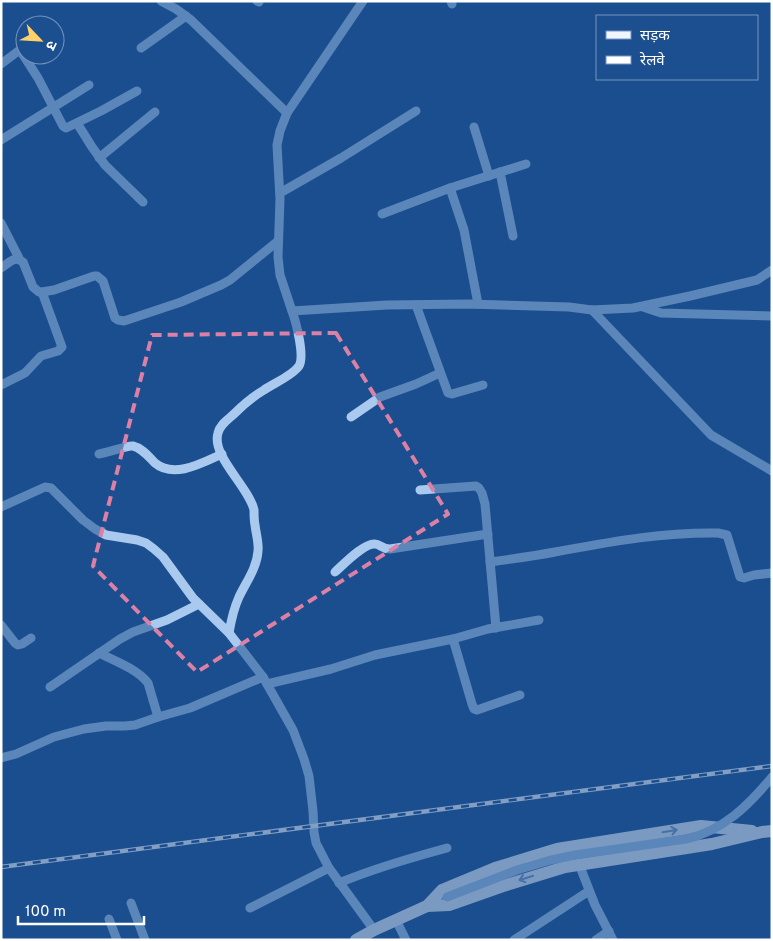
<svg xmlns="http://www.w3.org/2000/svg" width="773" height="941" font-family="Overpass,'Noto Sans Devanagari',sans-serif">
  <rect width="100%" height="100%" fill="#1b4f8f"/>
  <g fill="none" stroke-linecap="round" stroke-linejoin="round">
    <g stroke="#a9c9ee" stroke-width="9">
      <polyline points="161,1 176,9 191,20 287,113"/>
      <polyline points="257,1 259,2"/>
      <polyline points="451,1 452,4"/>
      <polyline points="141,48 186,16"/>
      <polyline points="20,50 38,78 63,126 66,128 101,111 137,91"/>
      <polyline points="1,64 25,46"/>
      <polyline points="77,123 92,147 105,165 143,202"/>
      <polyline points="474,127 489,176"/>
      <polyline points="1,140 89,85"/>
      <polyline points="99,158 155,112"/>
      <polyline points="500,172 513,236"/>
      <polyline points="280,193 341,158 416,111"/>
      <polyline points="382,214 450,188"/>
      <polyline points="1,223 20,260"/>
      <path d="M1 268C9 263 14 255 23 262L33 287 39 292H42L54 290 94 276H97L103 281 115 318 118 320 124 321 181 302 221 285 230 280 278 241"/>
      <polyline points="478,304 464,230 450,188 526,164"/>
      <polyline points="416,305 448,393 452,394 483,385"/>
      <polyline points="643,307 661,313 772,316"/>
      <polyline points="592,310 711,435 772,471"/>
      <polyline points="292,311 280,275 278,257 280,199 277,145 280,131 287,113 363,1"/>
      <polyline points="1,385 25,373 41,356 58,351 62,347 42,292"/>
      <polyline points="351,417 380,397 416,384 440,373"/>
      <path d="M99 454C107 453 128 445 133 446 142 448 149 457 155 463 174 479 202 463 222 454"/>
      <polyline points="420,490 476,486 479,488 482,493 485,504 496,628"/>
      <polyline points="1,507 45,487 51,488 83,520 95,529 106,535 137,540 146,543 154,549 163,557 193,598 229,633 263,677 293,730 304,759 309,776 313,811 314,832 316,843 329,868 374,930"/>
      <path d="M490 562C512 559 534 556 555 552 610 542 662 532 718 533L727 535 740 577 744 578 754 575 772 573"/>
      <path d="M335 572C344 564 364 543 375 544 380 544 382 549 390 549L488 534"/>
      <polyline points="1,625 15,643 18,645 22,644 31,638"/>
      <path d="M229 633C231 621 234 608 239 597 246 582 257 568 258 551 259 543 256 534 255 525 254 520 254 515 254 510 249 487 211 456 218 433 220 424 229 419 235 413 244 404 254 396 264 390 274 383 292 376 299 366 305 356 296 322 292 311L387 305 468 304 569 307 592 310 633 308 690 296 757 280 772 270"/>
      <polyline points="453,639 472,704 474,709 477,710 520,695"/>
      <path d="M99 653C115 661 137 669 148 683L158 717 190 708 263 677"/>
      <polyline points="267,684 331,669 375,655 453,639 488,629 539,620"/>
      <polyline points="50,687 120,639 133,632 167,620 199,604"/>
      <polyline points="1,758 16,754 54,737 84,729 106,726 125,726 135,725 158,717"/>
      <polyline points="579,864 595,905 613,940"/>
      <path d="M339 883C375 868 410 858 447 848"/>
      <polyline points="131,903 145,940"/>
      <polyline points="250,908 329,868"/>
      <polyline points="109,919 117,940"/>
      <polyline points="396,920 406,940"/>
      <polyline points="514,940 589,891"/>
      <polyline points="596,940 609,931"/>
    </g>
    <g stroke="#f0f6ff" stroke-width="12">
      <polyline points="427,906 442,890 495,868 557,849 701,826 752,831"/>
      <polyline points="356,940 374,930 427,906 449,905 503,886 565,867 712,844 762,832 772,831"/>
    </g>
    <g stroke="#fff" stroke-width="4.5">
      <polyline id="rail" points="1,867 772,766"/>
    </g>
    <use href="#rail" stroke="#1b4f8f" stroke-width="2.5" stroke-dasharray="8" stroke-linecap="butt"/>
    <path stroke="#a9c9ee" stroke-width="9" d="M447 897 517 870 551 860 575 855 686 839C723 831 749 805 772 777"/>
  </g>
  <defs><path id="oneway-shaft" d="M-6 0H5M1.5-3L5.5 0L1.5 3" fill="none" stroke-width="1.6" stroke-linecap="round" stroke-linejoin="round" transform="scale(1.25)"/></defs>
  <g stroke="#7b9ac1">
    <use href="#oneway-shaft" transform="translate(670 831) rotate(-10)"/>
    <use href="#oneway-shaft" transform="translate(526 878) rotate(162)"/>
  </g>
  <path d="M0 0H773V941H0ZM336 333 448 514 197 672 93 566 152 335Z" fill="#1b4f8f" fill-opacity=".55" fill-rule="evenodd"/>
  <path fill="none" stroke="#dd80a5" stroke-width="4" stroke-dasharray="10 6" stroke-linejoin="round" d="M336 333 448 514 197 672 93 566 152 335Z"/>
  <rect width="773" height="941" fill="none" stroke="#ffffff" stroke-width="5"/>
  <rect x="596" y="15" width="162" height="65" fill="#1b4f8f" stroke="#7695bc"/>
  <rect x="606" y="31" width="25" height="8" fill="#f0f6ff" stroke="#7695bc"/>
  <text x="640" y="40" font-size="15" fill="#ffffff">सड़क</text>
  <rect x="606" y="56" width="25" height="8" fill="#ffffff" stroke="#7695bc"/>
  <text x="640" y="65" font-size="15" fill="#ffffff">रेलवे</text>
  <g transform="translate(40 40) rotate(115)"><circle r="24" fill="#1b4f8f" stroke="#7695bc"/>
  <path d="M0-4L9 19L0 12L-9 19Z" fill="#ffd166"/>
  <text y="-8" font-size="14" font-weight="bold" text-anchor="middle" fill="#ffffff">उ</text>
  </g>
  <path d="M18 916v8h126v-8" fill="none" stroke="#ffffff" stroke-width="2.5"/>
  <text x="25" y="916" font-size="15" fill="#ffffff" stroke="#1b4f8f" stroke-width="4" paint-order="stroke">100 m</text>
</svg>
